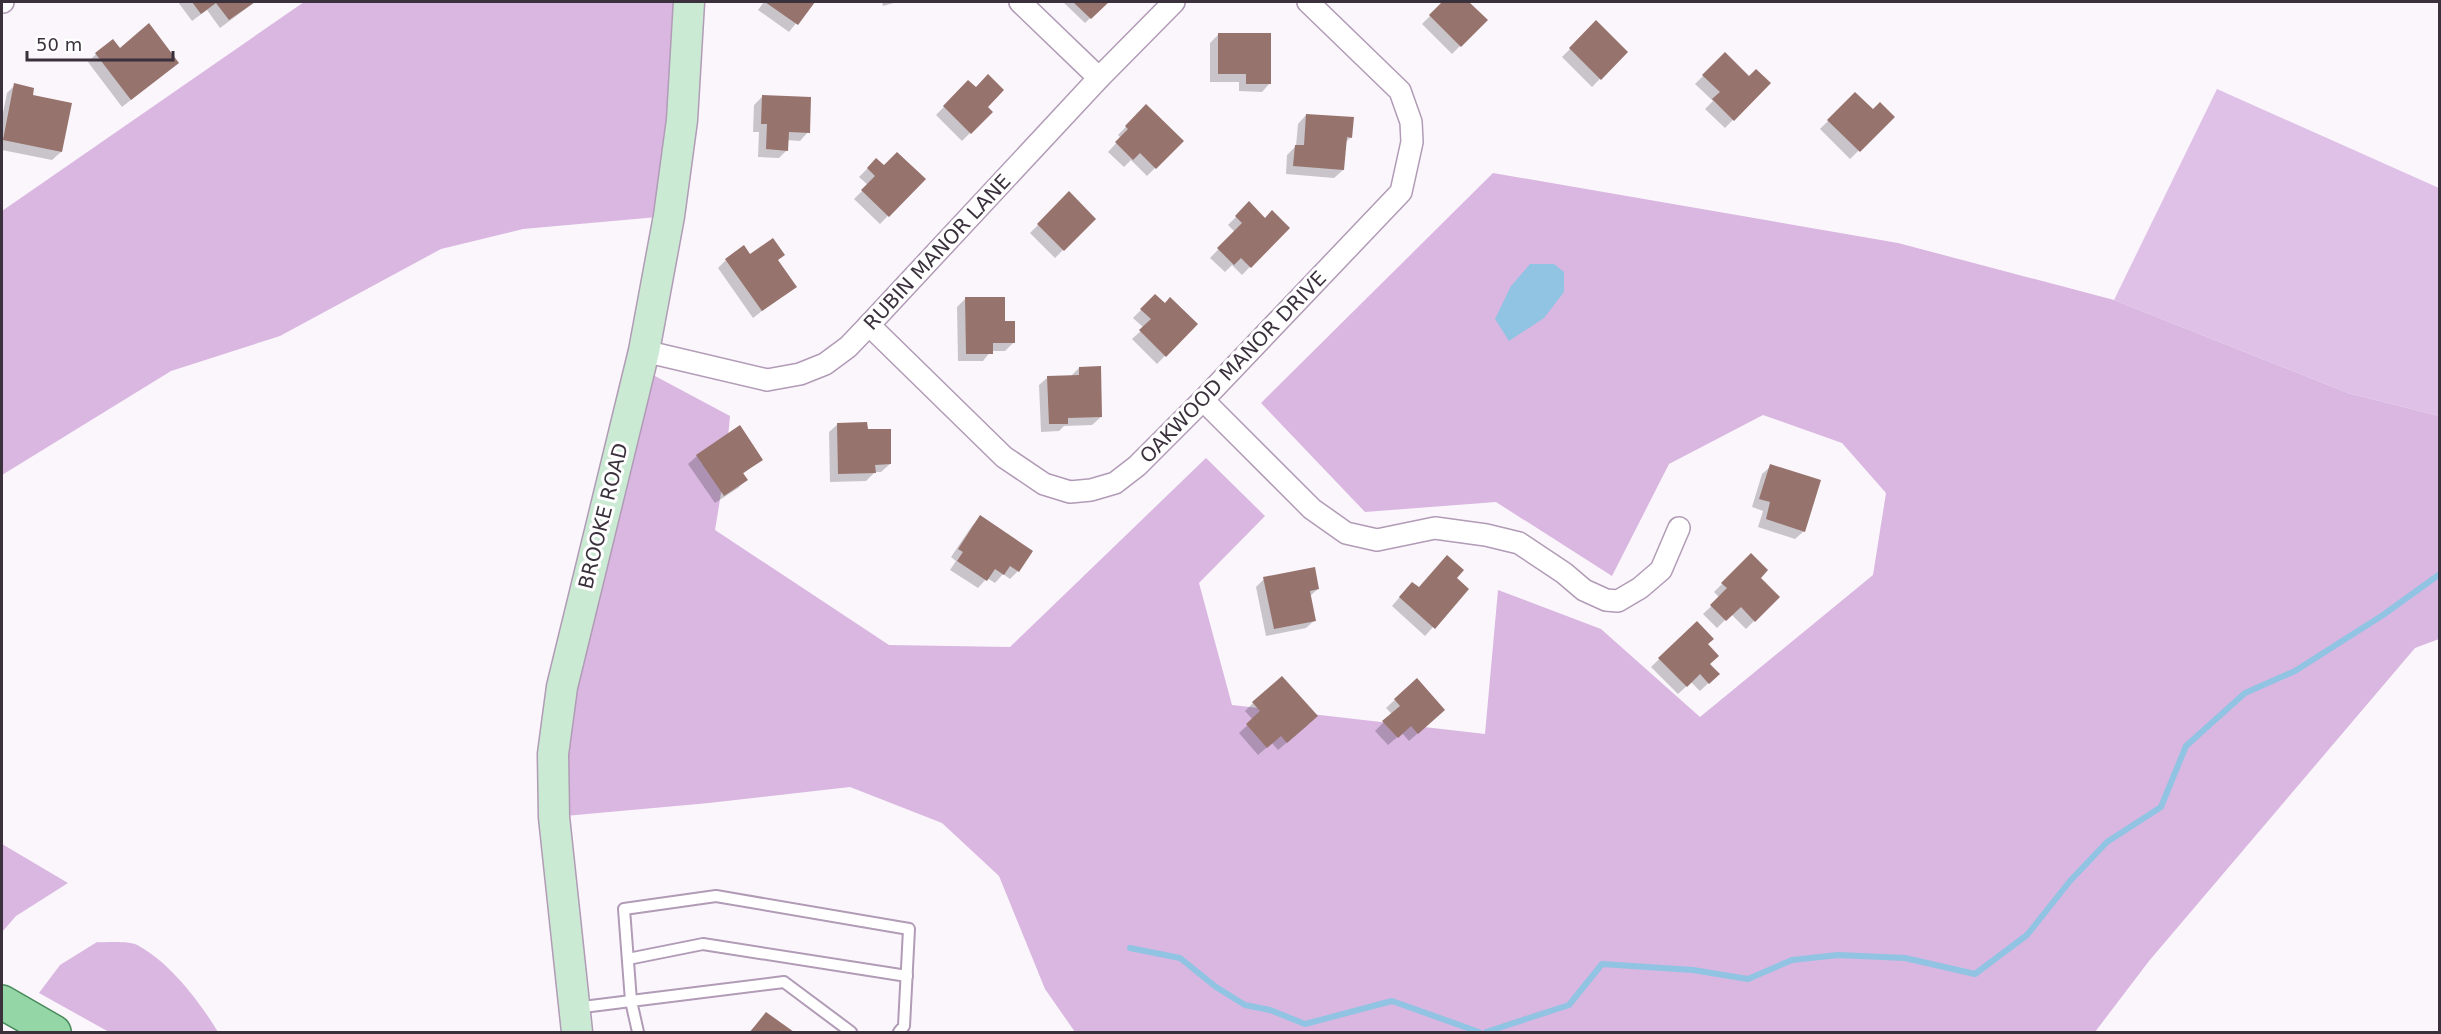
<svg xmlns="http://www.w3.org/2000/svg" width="2441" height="1034" font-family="'DejaVu Sans',sans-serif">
  <rect width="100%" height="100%" fill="#fbf6fc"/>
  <polygon fill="#dfc0e7" points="2217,89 2439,188 2439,416 2348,393 2114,300"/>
  <g fill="#d9b7e1">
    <polygon points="304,2 686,2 669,216 523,229 441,249 280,336 171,371 2,475 2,211"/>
    <polygon points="1493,173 1898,243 2114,300 2348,393 2439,416 2439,639 2415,648 2149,961 2095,1032 1075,1032 1045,989 999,876 942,823 850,787 709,803 554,817 553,754 640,368 730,416 725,469 715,530 889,645 1010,647 1206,458 1265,516 1199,583 1232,705 1485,734 1498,590 1601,629 1700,717 1873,575 1886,493 1842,443 1763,415 1669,464 1612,576 1496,502 1365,512 1261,403"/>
    <polygon points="2,844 68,883 16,916 2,932"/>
    <path d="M97 942C108 943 129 940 139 946 170 963 200 1002 218 1032H109L39 993 60 965Z"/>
  </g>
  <polygon fill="#91c3e3" points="1530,264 1554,264 1564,272 1564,292 1544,318 1509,341 1495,319 1511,286"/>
  <g fill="#0003">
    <polygon points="178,2 255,2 220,28 207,10 192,21"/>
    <polygon points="764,2 813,2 789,32 758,10"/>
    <polygon points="882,2 897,2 883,6"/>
    <polygon points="1063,2 1107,2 1085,23"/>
    <polygon points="1444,2 1467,2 1486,20 1452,54 1422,24"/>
    <polygon points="1596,23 1626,52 1592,87 1562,57"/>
    <polygon points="1218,35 1270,83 1262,92 1239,91 1239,82 1210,82 1210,43"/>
    <polygon points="120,50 177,63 122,107 88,62 96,54"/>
    <polygon points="1725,54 1749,78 1769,83 1725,128 1705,109 1713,101 1695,84"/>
    <polygon points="968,82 991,112 962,141 936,115"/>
    <polygon points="15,85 31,96 61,152 52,160 2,150 2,118 7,93"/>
    <polygon points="1855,94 1873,111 1893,117 1850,159 1820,129"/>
    <polygon points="763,96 808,132 800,141 787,140 787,150 779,158 758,157 759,132 753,132 754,105"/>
    <polygon points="1146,106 1182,141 1147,176 1131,160 1124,167 1108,152 1121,138 1118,135"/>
    <polygon points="1306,115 1351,137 1345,143 1343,170 1334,178 1286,174 1287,155 1296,146 1298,124"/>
    <polygon points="876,160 884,167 924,179 880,224 854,199 868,185 859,177"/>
    <polygon points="1069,194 1094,219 1055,258 1030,233"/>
    <polygon points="1249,204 1265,220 1288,228 1242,275 1232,265 1225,272 1210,258 1235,232 1228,225"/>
    <polygon points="749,256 777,261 795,286 753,318 718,268 726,260"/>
    <polygon points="1155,296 1165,305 1196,324 1157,364 1132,339 1144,328 1133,318"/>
    <polygon points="965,299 1014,342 1005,351 991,351 983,361 958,361 957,307"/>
    <polygon points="1079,368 1101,417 1092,425 1064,426 1059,431 1041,432 1039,385 1048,377 1071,376"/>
    <polygon points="838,424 866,430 890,464 881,472 875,472 866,481 830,482 829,432"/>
    <polygon points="697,456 761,459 743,474 746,480 738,488 715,503 688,464"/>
    <polygon points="1771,466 1804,531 1795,539 1758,527 1763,511 1752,507 1762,474"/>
    <polygon points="980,517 1018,571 1010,579 1003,574 995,583 987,578 978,588 950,570 956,561 951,557 972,526"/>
    <polygon points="1751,555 1759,578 1778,597 1746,629 1731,614 1717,628 1703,614 1720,598 1714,592"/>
    <polygon points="1455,578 1467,589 1425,636 1392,606 1404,592"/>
    <polygon points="1264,579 1318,589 1310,596 1315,620 1306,628 1266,636 1256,587"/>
    <polygon points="1696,623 1706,645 1708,664 1718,674 1700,691 1691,682 1678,694 1651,667"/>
    <polygon points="1416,680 1435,718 1409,741 1402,733 1388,745 1375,731 1392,714 1386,708"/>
    <polygon points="1253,703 1308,725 1278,750 1272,743 1258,755 1239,733 1253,720 1245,711"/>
    <polygon points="767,1014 791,1032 749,1032"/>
  </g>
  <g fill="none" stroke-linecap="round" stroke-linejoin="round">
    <g stroke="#91c3e3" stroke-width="6">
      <polyline points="1130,948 1180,958 1216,987 1245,1005 1270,1010 1305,1024 1392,1001 1479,1032"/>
      <polyline points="1486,1032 1569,1005 1602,964 1693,970 1748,979 1792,960 1838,955 1905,958 1975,974 2027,935 2070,881 2107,842 2161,807 2186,746 2245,693 2295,671 2383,615 2440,574"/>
    </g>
  </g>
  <g fill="#97736d">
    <polygon points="192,2 255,2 229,20 216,3 201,14"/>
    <polygon points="765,2 815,2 798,25"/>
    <polygon points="1073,2 1109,2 1091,19"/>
    <polygon points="1442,2 1469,2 1488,20 1461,47 1429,15"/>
    <polygon points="1596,20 1628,52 1601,80 1569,48"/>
    <polygon points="149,23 179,63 131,100 95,53 113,39 120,48"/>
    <polygon points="1218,33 1271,33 1271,84 1246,84 1246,74 1218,74"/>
    <polygon points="1725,52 1749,76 1756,69 1771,83 1734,121 1712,99 1720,92 1702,75"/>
    <polygon points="988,74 1004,90 988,107 993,112 971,134 943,106 968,80 976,87"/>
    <polygon points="14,83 34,88 33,95 72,103 62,152 3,140"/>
    <polygon points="1855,92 1873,109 1880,102 1895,117 1860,152 1827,120"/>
    <polygon points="762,95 811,97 810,133 789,132 788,151 766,149 767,124 761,124"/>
    <polygon points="1146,104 1184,141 1156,169 1140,153 1133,160 1115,142 1128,129 1125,126"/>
    <polygon points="1306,114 1354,117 1352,138 1347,137 1344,170 1293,166 1295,145 1304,145"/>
    <polygon points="897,152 926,179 889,217 861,190 875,176 867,168 876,158 884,165"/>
    <polygon points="1069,191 1096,219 1064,251 1037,224"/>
    <polygon points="1249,201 1265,218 1272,210 1290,228 1251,268 1241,258 1234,265 1217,248 1242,223 1235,216"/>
    <polygon points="773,238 785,255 778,260 797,287 762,311 725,259 744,245 750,254"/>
    <polygon points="1155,294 1165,303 1170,297 1198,324 1166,357 1139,330 1151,319 1140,309"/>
    <polygon points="965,297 1005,297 1005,321 1015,321 1015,343 993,343 993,354 966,354"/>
    <polygon points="1101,366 1102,417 1068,418 1068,424 1049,424 1047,376 1079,375 1079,367"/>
    <polygon points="867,422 868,429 891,429 891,464 875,465 876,473 838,474 837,423"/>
    <polygon points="740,425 763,460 743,473 748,480 724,496 696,455"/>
    <polygon points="1770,464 1821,480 1805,532 1766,519 1770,502 1759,499"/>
    <polygon points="980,515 1033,551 1019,572 1010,566 1004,575 995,569 987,581 957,561 963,552 958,549"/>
    <polygon points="1751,553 1768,570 1761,578 1780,597 1755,622 1741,607 1726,621 1710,605 1727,588 1721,583"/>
    <polygon points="1447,555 1464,570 1457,578 1469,589 1435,629 1399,597 1412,582 1419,587"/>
    <polygon points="1315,567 1319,589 1310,591 1316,621 1274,629 1263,577"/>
    <polygon points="1697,621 1714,639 1708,644 1719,656 1710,664 1720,674 1709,684 1700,674 1687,687 1658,658"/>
    <polygon points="1282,676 1318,716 1287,743 1281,736 1267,748 1246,724 1260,711 1252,702"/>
    <polygon points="1417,678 1445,710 1418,734 1411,726 1398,738 1382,721 1400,706 1394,699"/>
    <polygon points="766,1012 794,1032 750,1032"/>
  </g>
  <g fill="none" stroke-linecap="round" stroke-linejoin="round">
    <g stroke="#b19bb6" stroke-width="14">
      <g id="lane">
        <polyline points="628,959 703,944 907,976"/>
        <polyline points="575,1008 631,1001 624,909 716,896 909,929 904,1026 899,1032"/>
        <polyline points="638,1032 631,1001 784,982 851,1032"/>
      </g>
    </g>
    <g stroke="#b19bb6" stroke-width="24">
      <g id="street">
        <polyline points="2,2 3,2"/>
        <polyline points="1020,2 1099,78"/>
        <polyline points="869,325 1004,457 1044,484 1070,492 1091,490 1115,483 1137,466 1203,400 1401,192 1412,142 1411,122 1400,91 1308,2"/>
        <polyline points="644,351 767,380 800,374 825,364 848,347 869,325 1099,78 1174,2"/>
        <polyline points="1203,400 1312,509 1346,533 1377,540 1435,528 1486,535 1519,543 1564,573 1584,590 1606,600 1618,601 1640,588 1661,570 1679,528"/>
      </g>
    </g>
    <g stroke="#b19bb6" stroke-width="33">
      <polyline id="secondary" points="577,1032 554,817 553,754 562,687 644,351 669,216 682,120 689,2"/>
    </g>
    <g stroke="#488a5b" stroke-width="36">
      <polyline id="primary" points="2,1002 54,1032"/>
    </g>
    <use href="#lane" stroke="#fff" stroke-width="10"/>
    <use href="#street" stroke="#fff" stroke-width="21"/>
    <use href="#secondary" stroke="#caead3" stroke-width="30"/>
    <use href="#primary" stroke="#95d6a6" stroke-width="33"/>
  </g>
  <g text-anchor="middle" stroke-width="6" stroke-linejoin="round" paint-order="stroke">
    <g font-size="20" fill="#3a313c" stroke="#fff">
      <text transform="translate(937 252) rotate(-47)" y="7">RUBIN MANOR LANE</text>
      <text transform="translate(1233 367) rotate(-46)" y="7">OAKWOOD MANOR DRIVE</text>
      <text transform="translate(603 516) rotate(-76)" y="7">BROOKE ROAD</text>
    </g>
  </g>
  <rect width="2441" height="1034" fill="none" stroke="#3a313c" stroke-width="6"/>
  <path d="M27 51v9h146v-9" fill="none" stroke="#3a313c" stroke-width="3"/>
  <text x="36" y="51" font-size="18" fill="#3a313c" stroke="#ffffff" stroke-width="4.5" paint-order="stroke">50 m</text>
</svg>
